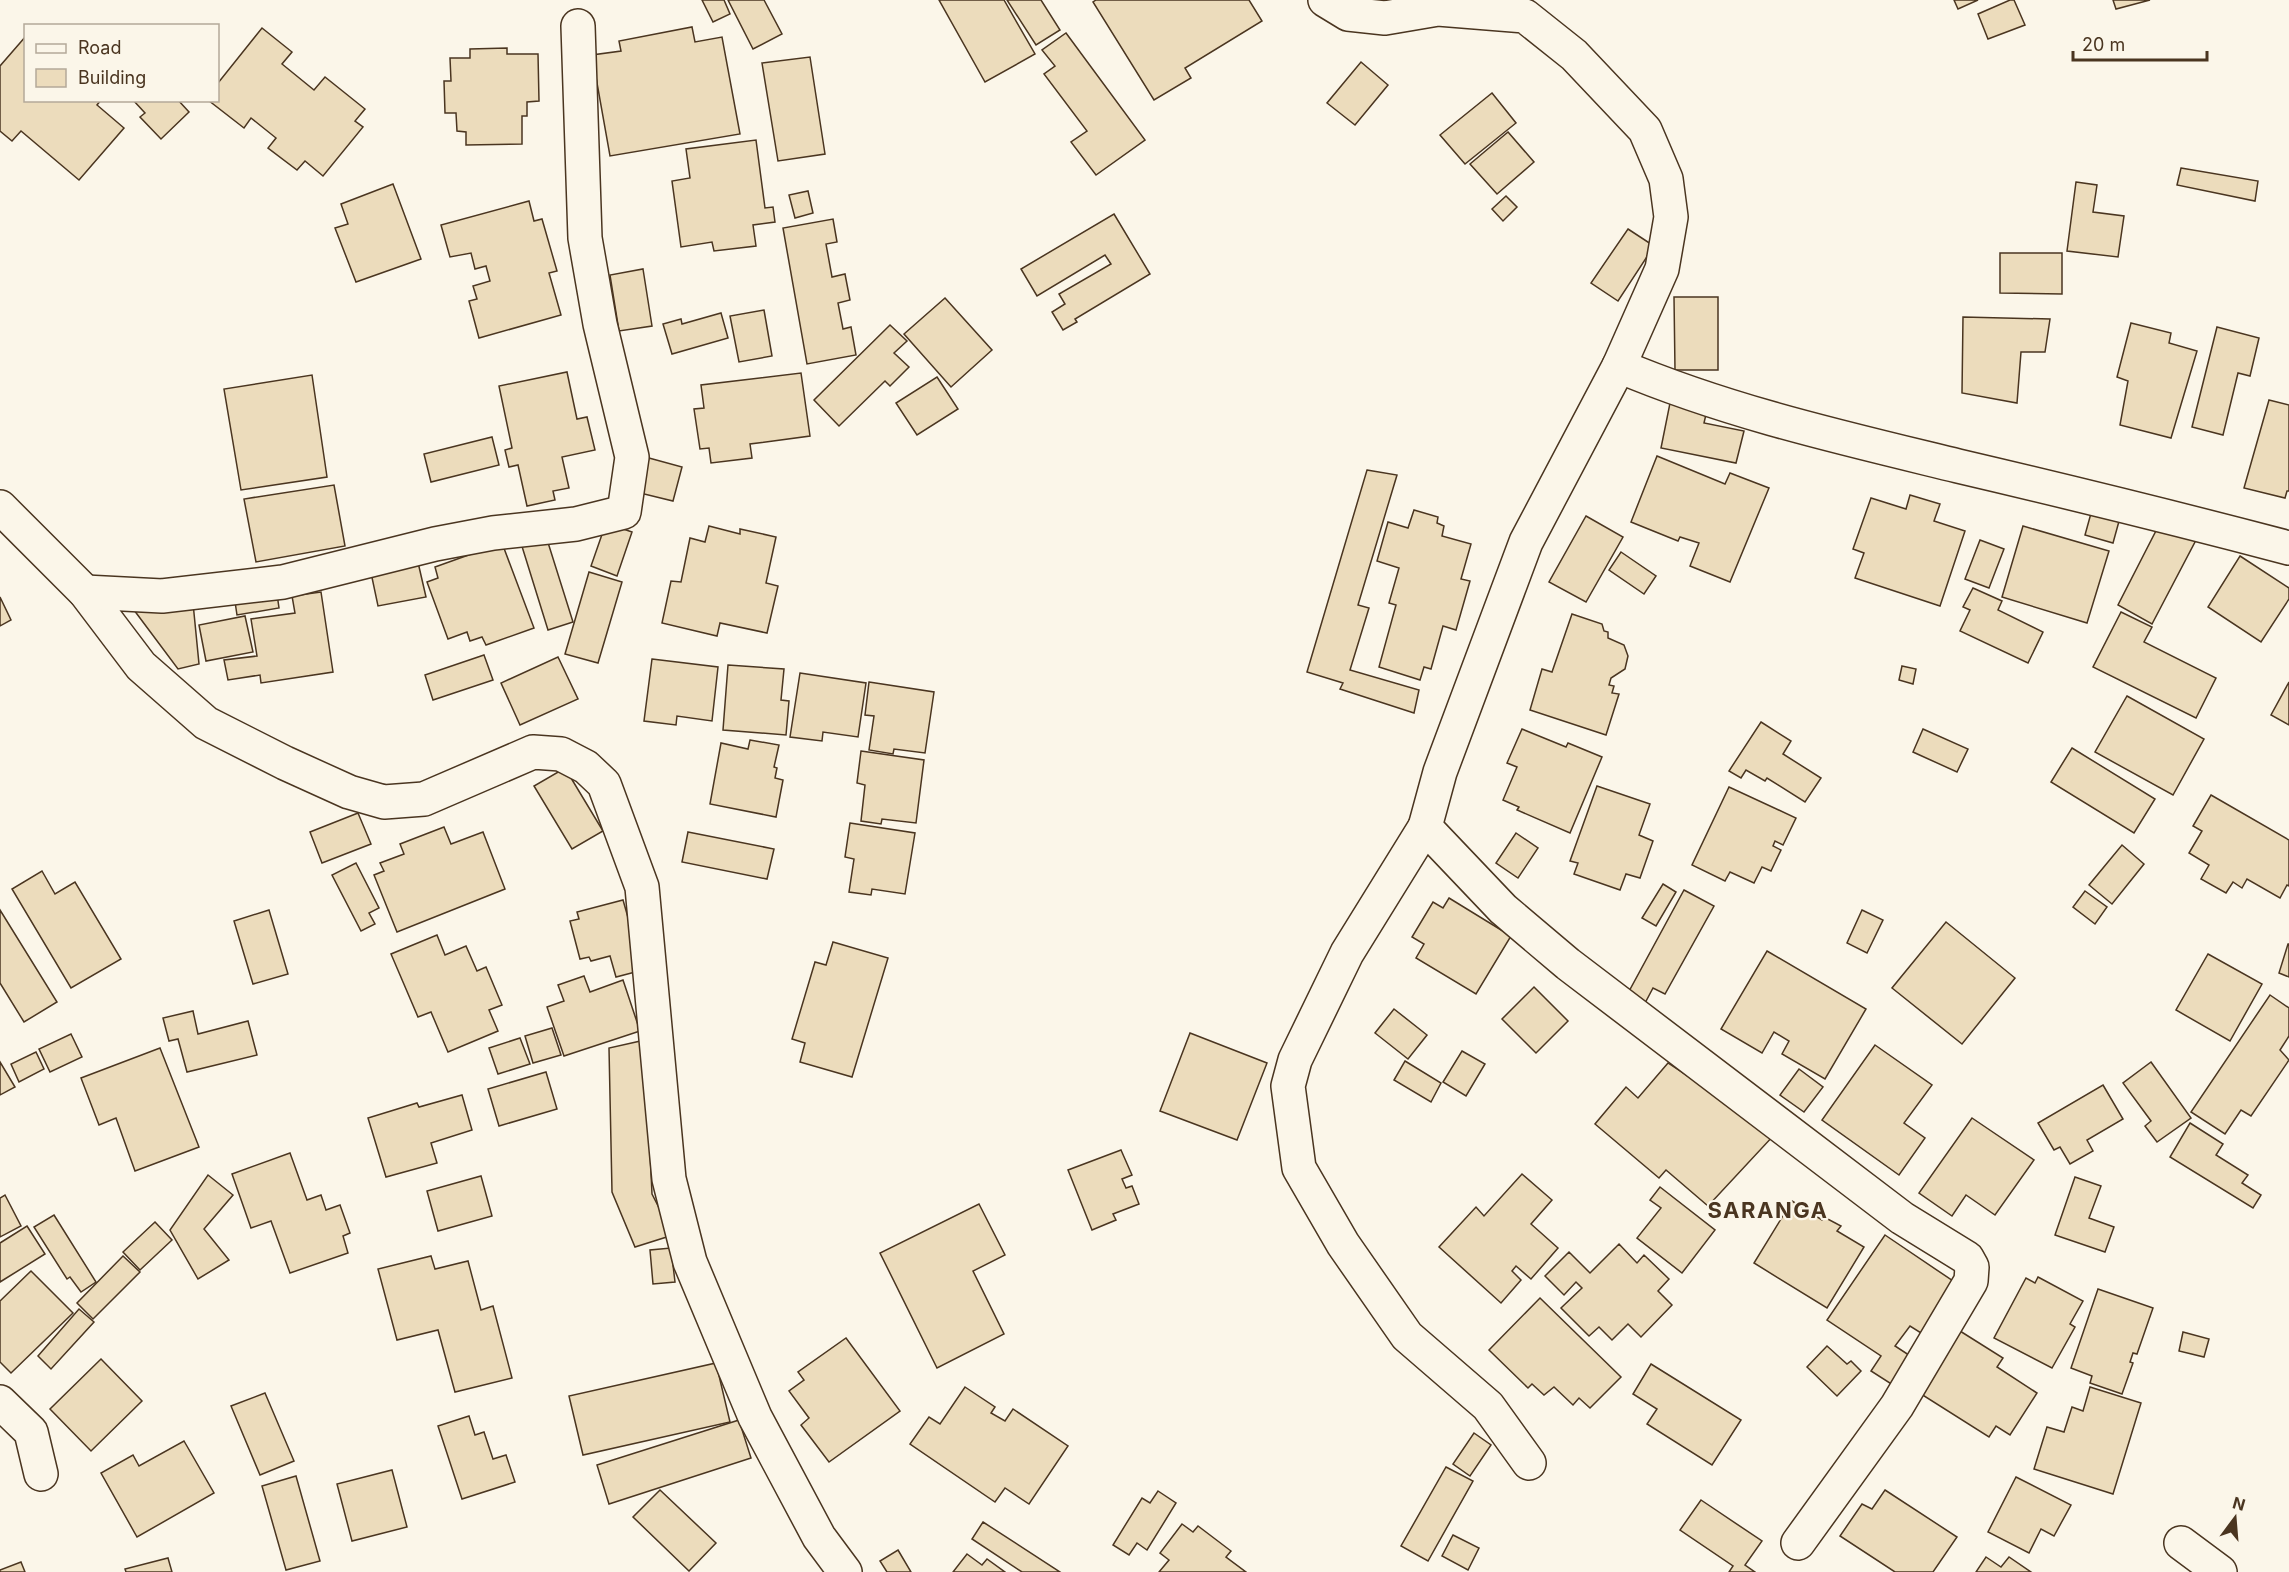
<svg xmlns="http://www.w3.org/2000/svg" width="2289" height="1572" font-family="Inter,sans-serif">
  <rect width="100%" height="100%" fill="#fbf6e9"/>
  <g fill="#ecdcbc" stroke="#4a3520" stroke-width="1.5">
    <polygon points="702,0 724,0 730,14 713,22"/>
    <polygon points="728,0 764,0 782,34 753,49"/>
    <polygon points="939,0 1004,0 1035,54 985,82"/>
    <polygon points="1007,0 1041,0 1060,30 1036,45"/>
    <polygon points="1096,0 1249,0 1262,21 1185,68 1191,78 1154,100 1093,2"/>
    <polygon points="1954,0 1978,0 1958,9"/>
    <polygon points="2010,0 2014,0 2025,25 1988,39 1978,14"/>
    <polygon points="2113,0 2150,0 2116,9"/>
    <polygon points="692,27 695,42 722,37 740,134 610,156 592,55 621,51 619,41"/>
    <polygon points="262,28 292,52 282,64 314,90 325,77 365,109 355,121 363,127 323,176 305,161 297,170 268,148 276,138 251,118 244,128 208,100 218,100 218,83"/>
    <polygon points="1066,33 1145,140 1096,175 1071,142 1087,131 1044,74 1055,66 1042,50"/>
    <polygon points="26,36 26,100 101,100 97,105 124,128 79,180 21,131 12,141 0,131 0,66"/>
    <polygon points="507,48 507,54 538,54 539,101 527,102 527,116 522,116 522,144 466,145 466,132 457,131 456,113 445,113 444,81 451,81 450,58 470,58 470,49"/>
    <polygon points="810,57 825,154 778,161 762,63"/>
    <polygon points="1361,62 1388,85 1355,125 1327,103"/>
    <polygon points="1492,93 1516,123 1465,164 1440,135"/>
    <polygon points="133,100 178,100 189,112 161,139 140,117 145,113"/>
    <polygon points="1508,132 1534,162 1497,194 1470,164"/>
    <polygon points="756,140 765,208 773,207 775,222 753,225 756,246 714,251 712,242 681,247 672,181 690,178 686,149"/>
    <polygon points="2181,168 2258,181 2255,201 2177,185"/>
    <polygon points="2076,182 2097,185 2093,212 2124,216 2118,257 2067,251"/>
    <polygon points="393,184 421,259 356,282 335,228 348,224 341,204"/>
    <polygon points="808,191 813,213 795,218 789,195"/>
    <polygon points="1506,196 1517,207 1503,221 1492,209"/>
    <polygon points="529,201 534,221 542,219 557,271 549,273 561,315 479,338 469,301 477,299 473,286 490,281 486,266 475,269 471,253 450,257 441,225"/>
    <polygon points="1114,214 1150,274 1075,319 1077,322 1063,330 1052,312 1065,304 1059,294 1111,264 1105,255 1037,296 1021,269"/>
    <polygon points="833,219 837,242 826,244 832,277 845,274 850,300 838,303 843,329 851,327 856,355 807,364 783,228"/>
    <polygon points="1628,229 1654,246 1618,301 1591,283"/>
    <polygon points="2000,253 2062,253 2062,294 2000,293"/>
    <polygon points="643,269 652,326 619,331 610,275"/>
    <polygon points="1674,297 1718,297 1718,370 1675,370"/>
    <polygon points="945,298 992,350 951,387 904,334"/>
    <polygon points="764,310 772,356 739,362 730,316"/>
    <polygon points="721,313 728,338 672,354 663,324 681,319 682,324"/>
    <polygon points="1963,317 2050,319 2045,352 2021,352 2017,403 1962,393"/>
    <polygon points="2131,323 2171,333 2169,343 2197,351 2171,438 2120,425 2128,381 2117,377"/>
    <polygon points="890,325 907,341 894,353 909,367 890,386 885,381 839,426 814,400"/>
    <polygon points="2217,327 2259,338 2250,376 2238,373 2223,435 2192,427"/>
    <polygon points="567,372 577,419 587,417 595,450 562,457 569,488 553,491 555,500 527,506 518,465 509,467 505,450 512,448 499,386"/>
    <polygon points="801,373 810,436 750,444 752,458 711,463 709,448 700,449 694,409 704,408 701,385"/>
    <polygon points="312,375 327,477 241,490 224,389"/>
    <polygon points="937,377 958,409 917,435 896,403"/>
    <polygon points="2269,400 2289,405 2289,491 2287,491 2285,498 2244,488"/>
    <polygon points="1670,403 1707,410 1704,423 1744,431 1736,463 1661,448"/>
    <polygon points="492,437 499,465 431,482 424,454"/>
    <polygon points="1657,456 1725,484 1730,473 1769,488 1730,582 1690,566 1699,543 1680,537 1678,541 1631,522"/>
    <polygon points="649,458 682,467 673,501 640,493"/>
    <polygon points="1367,470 1397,475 1358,605 1369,608 1350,670 1419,690 1414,713 1340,689 1343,683 1307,672"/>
    <polygon points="334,485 345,546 256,562 244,499"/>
    <polygon points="1910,495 1940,504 1934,521 1965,531 1940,606 1855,578 1864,553 1853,549 1871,498 1906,509"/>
    <polygon points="2093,506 2121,514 2113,543 2085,535"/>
    <polygon points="1414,510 1438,517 1437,523 1444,526 1442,536 1471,544 1461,579 1470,581 1456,630 1443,626 1431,669 1424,667 1420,680 1379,667 1396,605 1389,603 1399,568 1377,561 1388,522 1408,528"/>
    <polygon points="1586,516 1623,537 1586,602 1549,582"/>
    <polygon points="606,523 632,532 617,576 591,566"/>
    <polygon points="2160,523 2196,540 2152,624 2118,605"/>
    <polygon points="709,526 740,534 740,529 776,537 766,583 778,586 767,633 720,623 717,636 662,623 671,581 681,582 690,538 705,542"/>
    <polygon points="2023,526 2109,551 2087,623 2002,597"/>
    <polygon points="545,533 573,622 548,630 520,540"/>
    <polygon points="1980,540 2004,549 1989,588 1965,579"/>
    <polygon points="502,543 534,628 486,645 482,637 470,641 467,632 448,639 427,582 438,578 435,567"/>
    <polygon points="1621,552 1656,576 1644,594 1609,570"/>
    <polygon points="2240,556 2289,588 2289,599 2261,642 2208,607"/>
    <polygon points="417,558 426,597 378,606 370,568"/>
    <polygon points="589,572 622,582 598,663 565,654"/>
    <polygon points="1973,588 2002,601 1998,610 2043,632 2028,663 1960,631 1970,610 1963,607"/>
    <polygon points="321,592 333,672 261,683 260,675 228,680 224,660 257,656 251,619 295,613 292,596"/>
    <polygon points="277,594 279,608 237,615 234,595"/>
    <polygon points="0,597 11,620 0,626"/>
    <polygon points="193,603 199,664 178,669 134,610"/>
    <polygon points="2121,612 2152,627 2144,642 2216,678 2196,718 2093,667"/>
    <polygon points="1572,614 1602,624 1604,631 1608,632 1608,638 1624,645 1628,656 1625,669 1611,678 1609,685 1614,686 1612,693 1619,694 1606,735 1530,710 1542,669 1552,672"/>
    <polygon points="245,616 253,652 206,661 199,625"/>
    <polygon points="484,655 493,680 433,700 425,675"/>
    <polygon points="558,657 578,699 520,725 501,683"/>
    <polygon points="652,659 718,667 712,721 677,716 676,725 644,721"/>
    <polygon points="728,665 784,669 781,700 789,701 786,735 723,730"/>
    <polygon points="1902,666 1916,669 1913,684 1899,680"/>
    <polygon points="800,673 866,683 858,737 823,732 822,741 790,737"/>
    <polygon points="869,682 934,692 925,753 894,749 893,754 869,750 874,716 865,715"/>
    <polygon points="2289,682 2289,725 2271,715"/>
    <polygon points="2127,696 2204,739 2173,795 2095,752"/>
    <polygon points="1761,722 1791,741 1783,754 1821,778 1805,802 1767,778 1765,781 1746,770 1741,778 1729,771"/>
    <polygon points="1522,729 1566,747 1568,743 1602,757 1570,833 1517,810 1519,807 1503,800 1517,767 1507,763"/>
    <polygon points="1923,729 1968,749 1957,772 1913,752"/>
    <polygon points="750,740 779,745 774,767 777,768 775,778 783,780 776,817 710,804 721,743 748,749"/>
    <polygon points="2072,748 2155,799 2134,833 2051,782"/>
    <polygon points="861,751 924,760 916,823 882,819 881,824 861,821 865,785 857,783"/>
    <polygon points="565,768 603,831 572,849 534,786"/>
    <polygon points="1597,786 1650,804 1639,835 1653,841 1640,878 1626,874 1620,890 1574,874 1578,863 1570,861"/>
    <polygon points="1729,787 1796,818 1783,845 1775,841 1773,846 1781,850 1771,871 1762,867 1754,883 1730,872 1725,881 1692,865"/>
    <polygon points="2211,795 2289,840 2289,886 2287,885 2280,898 2247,879 2242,888 2233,882 2226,893 2201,879 2209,865 2189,853 2202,831 2193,826"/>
    <polygon points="358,813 371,844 322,863 310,832"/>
    <polygon points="850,823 915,833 905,894 872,889 871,895 849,892 854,859 845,857"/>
    <polygon points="444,827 451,844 483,832 505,889 397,932 374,875 384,871 380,863 404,854 400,844"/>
    <polygon points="688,832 774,849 767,879 682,862"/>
    <polygon points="1516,833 1538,848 1518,878 1496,863"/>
    <polygon points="2122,845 2144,864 2112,904 2089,885"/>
    <polygon points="356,863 379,908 369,913 375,924 361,931 332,875"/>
    <polygon points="42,871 55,894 75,882 121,959 71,988 12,889"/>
    <polygon points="1663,884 1676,892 1656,926 1642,918"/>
    <polygon points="1684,890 1714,906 1665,994 1653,988 1644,1005 1627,995"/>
    <polygon points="2085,891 2107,907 2095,924 2073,907"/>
    <polygon points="1449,898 1511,936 1476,994 1416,958 1424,944 1412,937 1433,902 1443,908"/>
    <polygon points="623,900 643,970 616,977 610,956 591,961 589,957 580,959 570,921 579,919 577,912"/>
    <polygon points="0,910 57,1002 24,1022 0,983"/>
    <polygon points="269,910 288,974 253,984 234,921"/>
    <polygon points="1862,910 1883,920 1867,953 1847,943"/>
    <polygon points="1946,922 2015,978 1962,1044 1892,988"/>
    <polygon points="437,935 445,955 466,946 477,971 486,967 502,1005 489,1010 498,1031 448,1052 431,1012 418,1017 391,954"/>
    <polygon points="833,942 888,958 852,1077 800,1062 805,1043 792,1039 815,962 826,965"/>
    <polygon points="2288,944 2289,944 2289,977 2279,973"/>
    <polygon points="1767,951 1866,1009 1825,1079 1782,1054 1789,1041 1774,1032 1762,1053 1721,1029"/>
    <polygon points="2208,954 2262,984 2230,1041 2176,1010"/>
    <polygon points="584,976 590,992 623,980 640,1031 564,1056 547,1007 564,1001 558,985"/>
    <polygon points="1534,987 1568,1021 1536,1053 1502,1019"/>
    <polygon points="2270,995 2289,1008 2289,1036 2280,1050 2289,1060 2251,1116 2241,1110 2225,1134 2191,1112"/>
    <polygon points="1394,1009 1427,1035 1408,1059 1375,1033"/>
    <polygon points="193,1011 198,1034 248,1021 257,1055 187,1072 178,1039 169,1041 163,1018"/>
    <polygon points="552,1028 561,1055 533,1063 525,1036"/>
    <polygon points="1190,1033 1267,1063 1237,1140 1160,1111"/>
    <polygon points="71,1034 82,1057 50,1072 39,1049"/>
    <polygon points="520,1038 530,1064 498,1074 489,1048"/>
    <polygon points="645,1040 652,1194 673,1235 635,1247 612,1192 609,1048"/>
    <polygon points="1875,1045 1932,1085 1904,1123 1925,1138 1899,1175 1822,1120"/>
    <polygon points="160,1048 199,1147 135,1171 116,1118 99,1125 81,1078"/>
    <polygon points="1462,1051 1485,1064 1466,1096 1443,1082"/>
    <polygon points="36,1052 44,1069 19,1082 11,1064"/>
    <polygon points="1405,1061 1441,1083 1431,1102 1394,1080"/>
    <polygon points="0,1062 15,1087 0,1095"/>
    <polygon points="2151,1062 2191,1118 2157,1142 2145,1126 2151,1121 2123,1083"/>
    <polygon points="1668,1063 1775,1134 1708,1206 1666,1170 1659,1178 1595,1124 1626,1087 1638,1098"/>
    <polygon points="1799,1069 1823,1087 1804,1112 1780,1095"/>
    <polygon points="546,1072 557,1109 499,1126 488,1089"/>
    <polygon points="2103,1085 2123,1119 2087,1140 2093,1151 2070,1164 2060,1147 2054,1150 2038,1123"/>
    <polygon points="462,1095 472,1130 431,1143 437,1163 386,1177 368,1118 417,1103 419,1107"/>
    <polygon points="1972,1118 2034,1160 1995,1215 1966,1195 1952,1216 1919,1193"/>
    <polygon points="2190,1123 2223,1144 2216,1155 2248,1175 2242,1183 2261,1195 2253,1208 2170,1157"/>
    <polygon points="1121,1150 1132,1175 1122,1179 1126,1188 1132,1186 1139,1204 1113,1214 1116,1220 1092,1230 1068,1170"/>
    <polygon points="290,1153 307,1200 321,1195 326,1210 340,1205 350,1233 343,1236 348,1253 290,1273 271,1221 251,1228 232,1174"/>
    <polygon points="1522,1174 1552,1200 1531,1224 1558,1248 1531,1279 1516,1266 1512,1271 1521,1280 1501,1303 1439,1247 1476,1207 1484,1216"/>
    <polygon points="208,1175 233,1195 204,1229 229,1260 198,1279 170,1230"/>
    <polygon points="481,1176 492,1216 438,1231 427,1191"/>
    <polygon points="2075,1177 2101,1186 2089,1218 2114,1227 2105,1252 2055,1235"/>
    <polygon points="1660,1187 1715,1230 1682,1273 1637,1238 1661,1208 1650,1200"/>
    <polygon points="5,1195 21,1226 0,1237 0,1198"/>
    <polygon points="1792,1201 1822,1220 1824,1217 1841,1226 1837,1231 1864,1247 1827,1308 1754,1263"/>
    <polygon points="979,1204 1005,1255 973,1271 1004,1334 937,1368 880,1253"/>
    <polygon points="54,1215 96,1282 81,1292 70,1277 67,1279 34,1227"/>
    <polygon points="155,1222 172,1240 140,1270 123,1252"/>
    <polygon points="27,1226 45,1254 0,1282 0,1243"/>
    <polygon points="1885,1235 1956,1283 1921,1333 1910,1326 1895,1346 1915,1359 1896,1387 1871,1371 1881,1356 1827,1320"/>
    <polygon points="1619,1244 1637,1263 1644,1255 1669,1279 1658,1291 1672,1305 1641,1337 1628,1324 1612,1340 1599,1327 1589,1336 1561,1308 1582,1288 1576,1282 1564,1295 1545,1276 1569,1252 1590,1273"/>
    <polygon points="671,1248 675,1282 653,1284 650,1250"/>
    <polygon points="123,1256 140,1272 93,1319 77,1303"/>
    <polygon points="431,1256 435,1269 468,1261 481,1310 493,1306 512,1378 455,1392 438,1330 397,1340 378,1269"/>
    <polygon points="31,1271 73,1313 11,1373 0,1362 0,1301"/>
    <polygon points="2038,1277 2083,1301 2070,1324 2075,1327 2052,1368 1994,1338 2026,1278 2035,1283"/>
    <polygon points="2098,1289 2153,1308 2137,1354 2133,1353 2130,1362 2133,1363 2122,1394 2090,1383 2092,1376 2071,1368"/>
    <polygon points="1540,1298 1621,1377 1590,1408 1579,1398 1573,1405 1554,1387 1544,1395 1532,1384 1528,1388 1489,1350"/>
    <polygon points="79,1309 94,1322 51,1369 38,1356"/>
    <polygon points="1960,1331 2003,1358 1997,1367 2037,1393 2010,1435 1996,1426 1989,1437 1921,1394"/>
    <polygon points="2183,1332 2209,1339 2204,1357 2179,1351"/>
    <polygon points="846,1338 900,1411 829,1462 801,1425 809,1418 789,1391 804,1380 798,1372"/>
    <polygon points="1827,1346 1847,1364 1851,1361 1861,1371 1837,1396 1807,1367"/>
    <polygon points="101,1359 142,1401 91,1451 50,1409"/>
    <polygon points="716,1363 730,1422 583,1455 569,1396"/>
    <polygon points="1651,1364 1741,1420 1712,1465 1647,1424 1657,1409 1633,1394"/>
    <polygon points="965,1387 995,1407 991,1413 1005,1421 1013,1409 1068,1446 1029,1504 1005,1488 995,1502 910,1444 929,1417 940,1424"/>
    <polygon points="2090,1387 2141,1403 2113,1494 2034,1469 2047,1427 2064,1432 2072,1407 2083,1411"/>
    <polygon points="265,1393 294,1461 260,1475 231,1406"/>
    <polygon points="469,1416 475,1435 484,1432 493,1459 506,1455 515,1482 462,1499 438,1426"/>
    <polygon points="739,1420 751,1458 609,1504 597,1465"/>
    <polygon points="1474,1433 1491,1445 1470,1476 1453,1464"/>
    <polygon points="184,1441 214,1493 137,1537 101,1473 133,1455 139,1466"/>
    <polygon points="1446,1467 1473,1481 1428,1561 1401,1546"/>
    <polygon points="392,1470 407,1527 352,1541 337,1484"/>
    <polygon points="296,1476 320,1561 286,1570 262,1486"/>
    <polygon points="2016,1477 2071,1505 2054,1536 2041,1529 2029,1553 1988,1532"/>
    <polygon points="660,1490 716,1543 689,1571 633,1517"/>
    <polygon points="1885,1490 1957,1537 1933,1572 1895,1572 1840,1536 1862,1504 1872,1509"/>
    <polygon points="1158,1491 1176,1503 1147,1550 1137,1543 1129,1555 1113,1545 1142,1498 1150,1503"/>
    <polygon points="1701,1500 1762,1541 1745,1565 1755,1572 1729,1572 1733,1566 1680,1530"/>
    <polygon points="983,1522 1060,1572 1022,1572 972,1539"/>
    <polygon points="1182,1524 1193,1532 1198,1526 1231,1551 1226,1557 1246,1572 1159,1572 1169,1560 1160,1553"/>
    <polygon points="1453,1535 1479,1548 1468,1570 1442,1556"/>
    <polygon points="898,1550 911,1572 887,1572 880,1561"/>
    <polygon points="967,1554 982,1565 987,1559 1005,1572 953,1572"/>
    <polygon points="1986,1557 2001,1567 2009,1557 2031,1572 1976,1572"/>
    <polygon points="168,1558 172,1572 126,1572 125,1569"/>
    <polygon points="21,1562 25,1572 0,1572 0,1570"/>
  </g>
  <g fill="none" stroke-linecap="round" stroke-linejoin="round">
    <g stroke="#4a3520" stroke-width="36">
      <g id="minor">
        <path d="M1325 0 1348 14 1385 18 1438 9 1525 16 1574 55 1645 130 1666 179 1671 217 1662 269 1619 366C1728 412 1843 438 1958 466 2069 492 2179 519 2289 548"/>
        <polyline points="1619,366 1526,542 1440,772 1425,827 1503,909 1568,964 1902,1218 1967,1258 1972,1267 1971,1281 1897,1406 1798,1543"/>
        <polyline points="0,507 85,592 141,666 206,723 285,763 349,792 384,802 424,799 533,752 561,754 586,767 604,784 642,887 669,1179 690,1262 755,1417 819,1537 845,1572"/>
        <polyline points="85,592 162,596 283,582 435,544 493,533 576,524 624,512 632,457 600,324 585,238 578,26"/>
        <polyline points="1425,827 1347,953 1295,1060 1288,1086 1299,1168 1343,1244 1407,1336 1488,1406 1529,1463"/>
        <polyline points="0,1402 31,1432 41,1474"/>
        <polyline points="2181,1543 2220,1572"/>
      </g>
    </g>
    <use href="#minor" stroke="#fbf6e9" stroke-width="33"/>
  </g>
  <g text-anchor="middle" stroke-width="4.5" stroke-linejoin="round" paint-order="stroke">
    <g font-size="22" font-weight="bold" letter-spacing="1.5" fill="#4a3520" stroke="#fbf6e9">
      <text x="1768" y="1218">SARANGA</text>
    </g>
  </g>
  <rect x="24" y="24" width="195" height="78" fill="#fbf6e9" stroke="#b4a999" stroke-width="1.5"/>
  <rect x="36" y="44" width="30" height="9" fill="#fbf6e9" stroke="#b4a999" stroke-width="1.5"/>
  <text x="78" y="54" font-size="18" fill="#4a3520">Road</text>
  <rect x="36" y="69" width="30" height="18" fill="#ecdcbc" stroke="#b4a999" stroke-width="1.5"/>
  <text x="78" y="84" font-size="18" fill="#4a3520">Building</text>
  <g transform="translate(2235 1518) rotate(16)" stroke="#fbf6e9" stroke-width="4.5" paint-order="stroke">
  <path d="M0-4.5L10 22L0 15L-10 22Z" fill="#4a3520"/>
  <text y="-9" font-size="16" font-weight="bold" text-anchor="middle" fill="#4a3520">N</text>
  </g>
  <path d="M2073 51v9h134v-9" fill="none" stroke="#4a3520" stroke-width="3"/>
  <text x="2082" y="51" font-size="18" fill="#4a3520" stroke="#fbf6e9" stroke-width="4.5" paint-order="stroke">20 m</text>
</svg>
